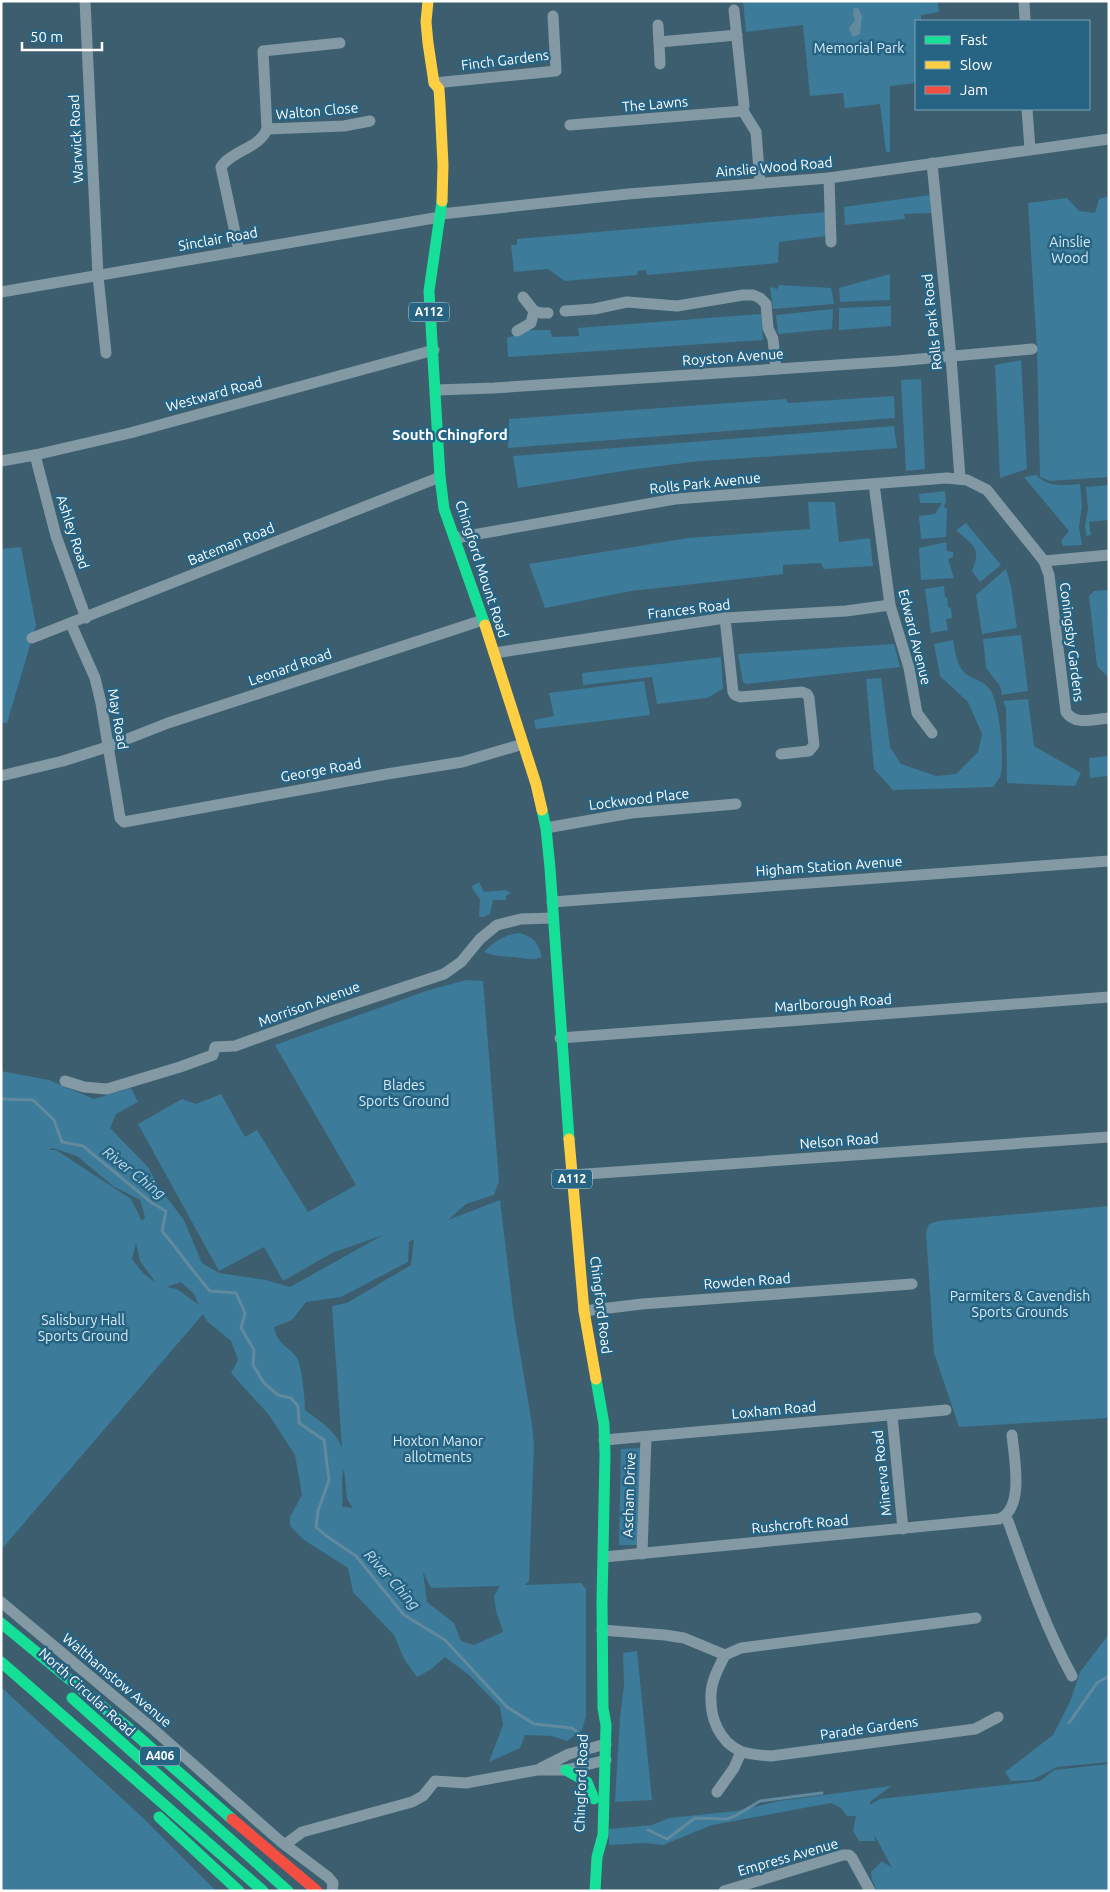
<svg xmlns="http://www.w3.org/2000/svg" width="1110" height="1892" font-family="Ubuntu,sans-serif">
  <rect width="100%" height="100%" fill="#3c5e6f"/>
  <g fill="#3c7b9a" fill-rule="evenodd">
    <polygon points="743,1 938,1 939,12 921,15 921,21 916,21 916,83 890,86 890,152 886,152 880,104 845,108 843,93 810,96 803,25 746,32"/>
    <polygon points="930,195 931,213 904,214 905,219 845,225 844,207"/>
    <polygon points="1109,196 1109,477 1050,481 1040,477 1037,350 1028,203 1067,198 1079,211 1095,213 1099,199"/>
    <polygon points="826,212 826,236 779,242 778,263 647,275 646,270 638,271 637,275 565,281 548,269 514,272 511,245 517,245 517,239"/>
    <polygon points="890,274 890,300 840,302 839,288"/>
    <polygon points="779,285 831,288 834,304 773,309 770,287 777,289"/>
    <polygon points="891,306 891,326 839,330 839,308"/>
    <polygon points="833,309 832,329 778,334 776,315"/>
    <polygon points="761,314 763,340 508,357 507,338 529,330 550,330 552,337 579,336 578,328"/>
    <polygon points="1021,360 1027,469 1000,478 995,365"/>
    <polygon points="921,379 925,469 906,471 901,380"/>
    <polygon points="894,396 895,418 508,448 509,419 786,399 788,403"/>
    <polygon points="894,426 897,448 700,461 629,470 518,488 513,456"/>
    <path d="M1037 475C1046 488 1067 485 1080 484L1082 505 1079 527 1082 545 1063 546 1061 541 1069 531 1024 477Z"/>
    <polygon points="1109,485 1109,520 1089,522 1091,535 1086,536 1085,526 1088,509 1086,487"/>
    <polygon points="945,491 946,501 944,507 947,509 946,537 921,539 919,516 935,514 942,503 920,503 919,494"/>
    <polygon points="808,502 835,502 839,542 870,538 873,566 824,569 821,563 783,565 783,574 631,591 545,608 529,564 688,538 810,529"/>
    <path d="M966 523 1001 565 980 582 972 571C982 547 973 546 956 530Z"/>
    <polygon points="946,542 947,551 953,552 953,557 948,559 954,578 921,580 919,548"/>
    <polygon points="21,547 36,625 7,723 1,723 1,549"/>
    <polygon points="1006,569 1011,586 1017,628 982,634 976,595"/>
    <polygon points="944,586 945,597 947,598 948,607 951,608 952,618 946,619 948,630 931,633 925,589"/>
    <polygon points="1109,590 1109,612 1107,613 1109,621 1109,678 1097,666 1089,596 1094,591"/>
    <polygon points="1021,635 1028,691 1002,695 1000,686 986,668 983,639"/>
    <path d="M953 640C955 649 956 661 962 670 969 680 986 679 992 693 1000 712 1004 753 1001 774 1000 778 996 783 993 787L893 790 874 769 866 679 881 678 890 747 901 764 936 776 956 774 978 752 982 734 968 702 940 676 934 644Z"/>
    <polygon points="894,644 900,667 746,684 743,682 738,654"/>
    <polygon points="721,657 723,689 707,698 657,704 652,677 583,685 582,673"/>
    <polygon points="644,681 650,715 536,729 534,720 554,716 549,693"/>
    <polygon points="1028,699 1034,746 1081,773 1075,786 1007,783 1006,708 1003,701"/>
    <polygon points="1109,756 1109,776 1090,778 1089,758"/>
    <polygon points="479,882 484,892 505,890 511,893 506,896 506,900 493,900 490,914 483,917 479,917 480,899 473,890 472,886"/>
    <path d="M518 933C533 936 538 942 542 957 528 962 524 957 511 957 501 956 494 956 484 952 494 942 504 935 518 933Z"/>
    <path d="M466 980 483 981 499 1181 494 1195 466 1204 448 1220 500 1200 514 1317 532 1424 534 1445 529 1581 525 1585 581 1583 586 1589V1716L582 1730 567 1741 552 1736 525 1735 520 1748 489 1762 503 1725 500 1707 469 1675 445 1657 430 1670 417 1677 404 1659 394 1635 353 1592 348 1568 304 1540 290 1526V1517L302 1495 295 1455 269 1415 231 1373 238 1360 231 1341 207 1321 203 1314 1 1550V1071L49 1080 94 1099 131 1088 138 1102 116 1114 110 1128 148 1167 158 1186 184 1220 202 1263 219 1273 266 1280 290 1287 383 1235 332 1253 283 1281 264 1247 219 1271 138 1124 182 1099 196 1104 221 1094 245 1137 257 1130 308 1212 356 1185 275 1045 429 990ZM53 1148 77 1156 113 1186 140 1200 145 1217 142 1221 131 1199 56 1150H49ZM414 1239 411 1265 347 1303 332 1306 342 1448C336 1431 320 1421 305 1410 305 1400 302 1366 297 1358 288 1345 278 1346 274 1327L292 1320 306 1302 341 1297 408 1262 409 1242ZM136 1243 140 1261 156 1283 144 1274 132 1259ZM181 1282 194 1294 199 1305 177 1289 167 1287ZM344 1469 347 1499 353 1508 342 1507C344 1495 340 1479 344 1469ZM423 1572 431 1588 500 1586 494 1596 496 1611 503 1632 474 1645 461 1641 454 1623 427 1602Z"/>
    <polygon points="1109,1206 1109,1418 959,1427 934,1353 926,1232 929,1224 938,1221"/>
    <polygon points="643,1448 641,1545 619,1545 621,1449"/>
    <polygon points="1109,1634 1109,1762 1057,1767 1032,1780 1011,1781 1005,1772 1053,1735 1070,1702 1080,1672"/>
    <polygon points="637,1651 652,1800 615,1802 620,1717 624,1686 623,1653"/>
    <polygon points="1,1687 142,1817 216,1891 1,1891"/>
    <polygon points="1109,1764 1109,1891 877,1891 872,1880 871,1872 882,1861 892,1868 874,1834 875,1841 859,1841 853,1831 856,1816 847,1816 841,1808 831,1803 712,1825 663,1845 644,1843 609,1845 609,1829 652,1825 669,1818 736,1811 779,1801 891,1786 870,1802 870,1805 880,1799 1040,1781 1054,1770"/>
  </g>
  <polygon fill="#618a9e" points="854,8 858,8 862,16 860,34 853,37 849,29 850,26 855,21 853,14"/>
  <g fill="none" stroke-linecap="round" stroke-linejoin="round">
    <g stroke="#618a9e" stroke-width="3">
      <path d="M1 1099 33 1100 54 1120 62 1142 83 1146 152 1203 166 1211 162 1231C179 1251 193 1272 210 1291L236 1293 245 1313 241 1328 254 1350 253 1365 264 1383 278 1395 291 1398 298 1406 299 1423 324 1440 329 1480 318 1511 316 1527 325 1535 356 1556 404 1615 445 1640 507 1707 534 1724 572 1728 579 1734"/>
      <polyline points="1069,1723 1097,1683 1109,1676"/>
      <polyline points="648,1830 667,1839 695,1818 726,1819 735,1816 760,1801 822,1793"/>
    </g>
    <g stroke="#839aa5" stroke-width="11">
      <polyline points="85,1 98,276 106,353"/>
      <polyline points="1024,1 1025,21"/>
      <polyline points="734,10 744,105 743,111"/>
      <polyline points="658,25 659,42"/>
      <polyline points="660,64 659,42 737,35"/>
      <polyline points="434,83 556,71 553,16"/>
      <polyline points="1027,109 1030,149"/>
      <polyline points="743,111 756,132 760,183"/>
      <polyline points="570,125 743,111"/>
      <polyline points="267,129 344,126 370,121"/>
      <polyline points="932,163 951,357 960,478"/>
      <polyline points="829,178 831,242"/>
      <polyline points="441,214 628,194 829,178 1109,139"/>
      <path d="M239 251 221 167C232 150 259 149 267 129L263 51 340 43"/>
      <polyline points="1,292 440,217"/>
      <polyline points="523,297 534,311"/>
      <polyline points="565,311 594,309 627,302 677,306 743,295 753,295 760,298 766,304 768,328 773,339 776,369"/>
      <polyline points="517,331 531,323 534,311 541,313 548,313"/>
      <polyline points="436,390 494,388 897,361 1032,349"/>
      <polyline points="35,455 56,536 86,618"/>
      <polyline points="1,461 35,455 130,433 434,350"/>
      <polyline points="874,484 890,605 909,668 917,713 932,733"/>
      <path d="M456 538 675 499 947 478 967 480 987 490 1044 561 1049 575 1066 712C1075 726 1094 719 1109 718"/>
      <polyline points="1044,561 1109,555"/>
      <polyline points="725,618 733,692 735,695 740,697 802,692 807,694 809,698 814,745 809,751 781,754"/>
      <polyline points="71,624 95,678 101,703 120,818 124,822 387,774 462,762 523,744"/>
      <polyline points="32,638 440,477"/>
      <polyline points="494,653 725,618 846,611 890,605"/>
      <polyline points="1,776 63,761 107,747 168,723 483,620"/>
      <polyline points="546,828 631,813 736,804"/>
      <polyline points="552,902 1109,861"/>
      <polyline points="560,1038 1109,997"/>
      <polyline points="65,1081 84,1087 107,1089 180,1067 213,1055 215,1047 235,1046 329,1012 444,974 461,962 480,939 497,925 521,919 553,918"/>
      <polyline points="572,1175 1109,1137"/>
      <polyline points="584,1311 642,1304 912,1284"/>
      <polyline points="892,1415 903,1529"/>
      <polyline points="604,1440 946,1410"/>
      <path d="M1005 1517 1008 1521C1027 1574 1045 1627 1072 1676"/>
      <polyline points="642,1554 646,1437"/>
      <path d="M604 1557 999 1519C1025 1509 1014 1457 1012 1435"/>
      <polyline points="1,1602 152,1728 280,1841 328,1877 333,1883 332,1891"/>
      <path d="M976 1618 741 1648 725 1655C719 1667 711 1681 711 1695 710 1718 719 1741 740 1751 749 1755 761 1755 771 1756L975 1729 998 1717"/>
      <polyline points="602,1630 665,1635 684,1638 725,1655"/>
      <polyline points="541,1768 569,1754 606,1744"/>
      <polyline points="717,1792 734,1768 741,1752"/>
      <polyline points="286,1844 302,1832 412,1802 423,1796 435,1781 466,1783 537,1770 566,1770 606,1760"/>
      <polyline points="724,1891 843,1855 849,1855 852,1858 870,1891"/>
    </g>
    <g stroke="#16e098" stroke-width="11">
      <polyline points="442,201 429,291 440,477 444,509 485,625"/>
      <polyline points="542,810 546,828 550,868 569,1139"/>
      <polyline points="1,1623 126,1726 232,1819"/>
      <polyline points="1,1662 263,1891"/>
      <polyline points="72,1698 288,1891"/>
      <polyline points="566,1770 587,1782 594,1799"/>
      <polyline points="159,1817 239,1891"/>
      <polyline points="595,1891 597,1857 603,1835 606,1725 603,1708 602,1603 605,1455 604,1424 596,1379"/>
    </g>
    <g stroke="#ffcf43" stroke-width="11">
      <polyline points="428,1 426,22 428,43 434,83 439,89 440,104 443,165 442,201"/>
      <polyline points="485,625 536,784 542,810"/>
      <polyline points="569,1139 584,1311 596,1379"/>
    </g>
    <polyline stroke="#f24e42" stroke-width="11" points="232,1819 317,1891"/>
  </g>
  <g text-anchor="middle" stroke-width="5" stroke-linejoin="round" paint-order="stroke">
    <g fill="#276484" stroke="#bed0da" stroke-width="1">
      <rect x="409" y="302.5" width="40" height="19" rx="4"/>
      <rect x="552" y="1169.5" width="40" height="19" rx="4"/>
      <rect x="140" y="1746.5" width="40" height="19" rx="4"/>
    </g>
    <g font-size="12" font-weight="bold" fill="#fff">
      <text x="429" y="316">A112</text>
      <text x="572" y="1183">A112</text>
      <text x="160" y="1760">A406</text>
    </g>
    <g font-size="14" fill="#d5ebf6" stroke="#276484">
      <text x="859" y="53">Memorial Park</text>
      <text x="1070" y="247">Ainslie<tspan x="1070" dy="16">Wood</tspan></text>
      <text x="404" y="1090">Blades<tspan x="404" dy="16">Sports Ground</tspan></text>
      <text x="1020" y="1301">Parmiters &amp; Cavendish<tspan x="1020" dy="16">Sports Grounds</tspan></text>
      <text x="83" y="1325">Salisbury Hall<tspan x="83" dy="16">Sports Ground</tspan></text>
      <text x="438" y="1446">Hoxton Manor<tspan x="438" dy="16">allotments</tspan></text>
    </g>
    <g font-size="14" fill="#fff" stroke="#276484">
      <text transform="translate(505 60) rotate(-7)" y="5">Finch Gardens</text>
      <text transform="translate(655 104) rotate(-5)" y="5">The Lawns</text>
      <text transform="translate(317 111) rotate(-5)" y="5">Walton Close</text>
      <text transform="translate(76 139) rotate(-93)" y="5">Warwick Road</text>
      <text transform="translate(774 167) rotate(-5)" y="5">Ainslie Wood Road</text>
      <text transform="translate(218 239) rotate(-10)" y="5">Sinclair Road</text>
      <text transform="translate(932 322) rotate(-96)" y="5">Rolls Park Road</text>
      <text transform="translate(733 357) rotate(-4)" y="5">Royston Avenue</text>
      <text transform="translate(214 394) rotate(-15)" y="5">Westward Road</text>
      <text transform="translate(705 483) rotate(-6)" y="5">Rolls Park Avenue</text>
      <text transform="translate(73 532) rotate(72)" y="5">Ashley Road</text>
      <text transform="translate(231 544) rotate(-22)" y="5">Bateman Road</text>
      <text transform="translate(482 569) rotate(72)" y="5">Chingford Mount Road</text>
      <text transform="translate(689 609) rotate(-7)" y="5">Frances Road</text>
      <text transform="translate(915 637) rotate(76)" y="5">Edward Avenue</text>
      <text transform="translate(1072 642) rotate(83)" y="5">Coningsby Gardens</text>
      <text transform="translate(290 667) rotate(-19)" y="5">Leonard Road</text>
      <text transform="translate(118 719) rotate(80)" y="5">May Road</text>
      <text transform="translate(321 770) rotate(-10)" y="5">George Road</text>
      <text transform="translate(639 799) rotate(-7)" y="5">Lockwood Place</text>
      <text transform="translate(829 866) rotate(-4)" y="5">Higham Station Avenue</text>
      <text transform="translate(833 1003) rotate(-4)" y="5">Marlborough Road</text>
      <text transform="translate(309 1004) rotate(-20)" y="5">Morrison Avenue</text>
      <text transform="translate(839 1141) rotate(-4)" y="5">Nelson Road</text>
      <text transform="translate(747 1281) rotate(-4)" y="5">Rowden Road</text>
      <text transform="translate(601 1305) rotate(83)" y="5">Chingford Road</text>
      <text transform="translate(774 1410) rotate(-5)" y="5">Loxham Road</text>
      <text transform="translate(882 1473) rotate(-96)" y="5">Minerva Road</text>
      <text transform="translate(629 1495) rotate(-88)" y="5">Ascham Drive</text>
      <text transform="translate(800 1524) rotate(-5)" y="5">Rushcroft Road</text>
      <text transform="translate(117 1680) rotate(40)" y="5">Walthamstow Avenue</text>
      <text transform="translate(87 1692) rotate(42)" y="5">North Circular Road</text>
      <text transform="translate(869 1728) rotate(-8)" y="5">Parade Gardens</text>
      <text transform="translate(581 1783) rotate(-88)" y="5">Chingford Road</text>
      <text transform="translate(788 1857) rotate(-16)" y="5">Empress Avenue</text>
    </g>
    <g font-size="15" font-weight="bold" fill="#fff" stroke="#276484">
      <text x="450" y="440">South Chingford</text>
    </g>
    <g font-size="15" font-style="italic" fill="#bddeef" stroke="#276484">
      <text transform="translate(134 1173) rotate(38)" y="5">River Ching</text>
      <text transform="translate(392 1580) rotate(48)" y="5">River Ching</text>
    </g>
  </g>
  <rect width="1110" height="1892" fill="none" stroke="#ffffff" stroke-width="5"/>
  <rect x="915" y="20" width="175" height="90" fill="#276484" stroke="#7da2b5"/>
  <rect x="925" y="36" width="25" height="8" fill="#16e098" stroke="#7da2b5"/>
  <text x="960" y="45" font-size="15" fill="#ffffff">Fast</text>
  <rect x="925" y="61" width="25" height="8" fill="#ffcf43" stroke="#7da2b5"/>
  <text x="960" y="70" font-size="15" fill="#ffffff">Slow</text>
  <rect x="925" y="86" width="25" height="8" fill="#f24e42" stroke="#7da2b5"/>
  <text x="960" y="95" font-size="15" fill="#ffffff">Jam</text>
  <path d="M22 42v8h80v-8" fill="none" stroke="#ffffff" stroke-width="2.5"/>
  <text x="30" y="42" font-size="15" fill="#ffffff" stroke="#276484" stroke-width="4" paint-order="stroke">50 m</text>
</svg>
